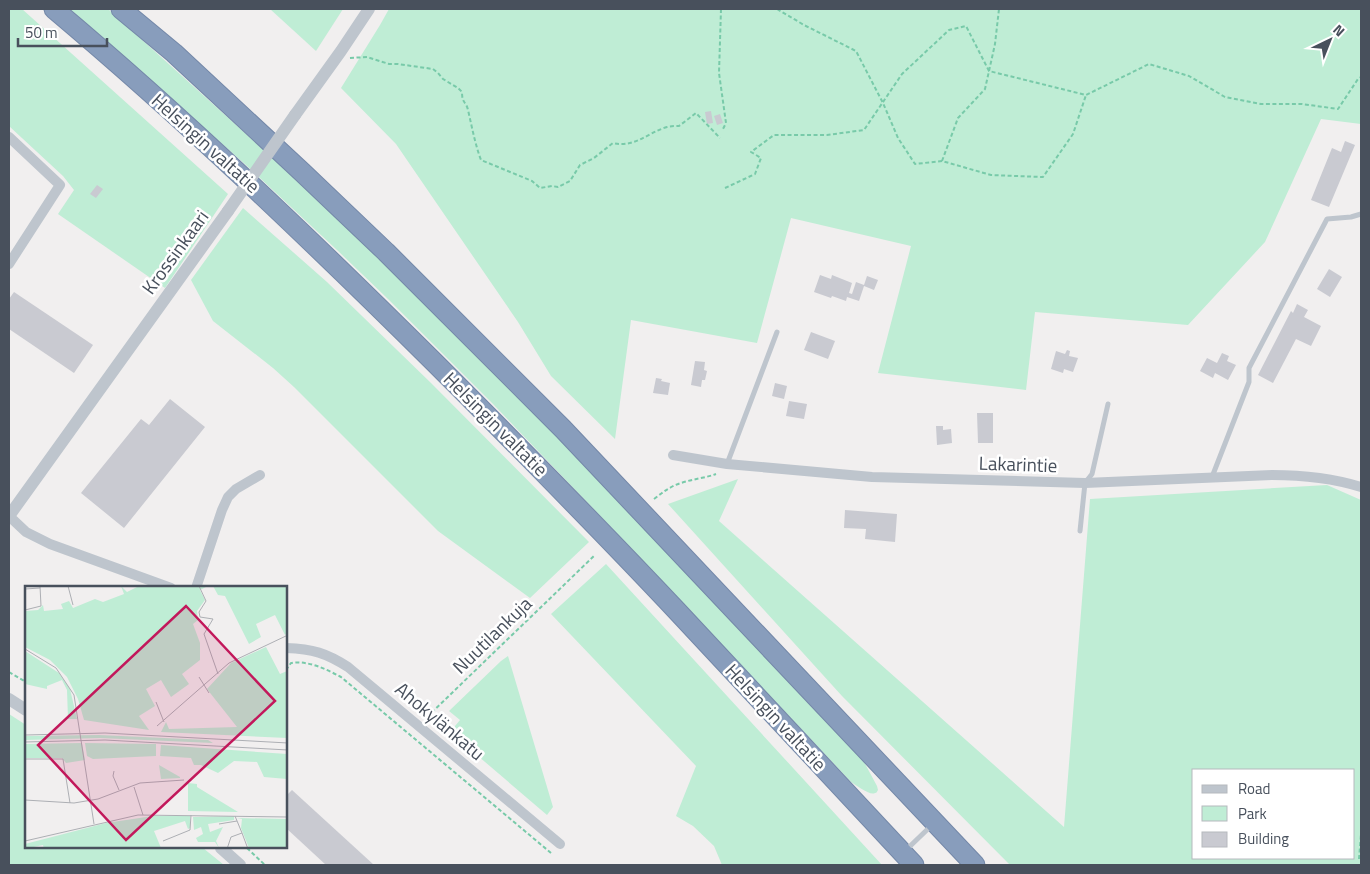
<svg xmlns="http://www.w3.org/2000/svg" width="1370" height="874" font-family="'Titillium Web',sans-serif">
  <rect width="100%" height="100%" fill="#f1efef"/>
  <g fill="#bfedd5" fill-rule="evenodd">
    <polygon points="9,9 22,9 228,194 165,288 58,214 74,190 63,176 9,126"/>
    <path d="M70 9H108L353 231 509 386 647 529 863 760 877 786 878 790C877 791 877 793 875 793 870 796 856 785 851 782L629 546 493 404 388 299 337 250 247 166Z"/>
    <polygon points="270,9 343,9 316,51"/>
    <polygon points="389,9 1361,9 1361,124 1321,119 1265,242 1188,325 1035,312 1026,390 878,373 911,246 791,218 757,343 631,320 615,439 551,376 518,322 396,144 341,88 380,25"/>
    <polygon points="243,208 327,282 431,383 589,542 530,598 438,531 294,387 273,368 213,321 191,280"/>
    <path d="M738 479 719 521 1064 827 1090 499 1327 485 1361 500V865H1010L842 696 668 504ZM1354 770V858H1194V770Z"/>
    <polygon points="606,564 882,865 722,865 714,846 693,826 676,816 696,766 551,614"/>
    <polygon points="508,656 553,807 547,815 450,732 460,720 449,711 501,661"/>
    <polygon points="9,714 26,725 26,848 203,848 224,865 9,865"/>
  </g>
  <g fill="#c9cad1">
    <polygon points="711,111 713,123 707,124 705,112"/>
    <polygon points="720,114 723,123 717,125 714,116"/>
    <polygon points="1345,141 1355,145 1329,207 1311,200 1332,148 1341,152"/>
    <polygon points="97,185 103,189 96,198 90,194"/>
    <polygon points="1329,269 1342,277 1330,297 1317,289"/>
    <polygon points="820,275 831,279 832,275 852,283 849,293 852,294 856,282 864,285 867,276 878,280 874,290 864,286 859,301 847,297 846,301 832,296 831,298 814,292"/>
    <polygon points="14,292 93,345 74,373 9,329 9,299"/>
    <polygon points="1297,304 1308,310 1304,317 1321,326 1311,346 1296,339 1273,383 1258,375 1291,311 1293,313"/>
    <polygon points="811,332 835,341 828,359 804,350"/>
    <polygon points="1067,350 1070,351 1069,356 1078,358 1073,372 1064,369 1063,373 1051,369 1056,351 1065,354"/>
    <polygon points="1222,353 1229,356 1227,361 1236,365 1228,380 1215,373 1213,378 1200,371 1207,358 1217,363"/>
    <polygon points="695,361 705,362 704,370 707,371 705,380 702,380 701,387 691,385"/>
    <polygon points="656,378 662,379 661,381 670,383 668,395 653,393"/>
    <polygon points="775,383 787,386 784,399 772,396"/>
    <polygon points="170,399 205,427 124,528 81,493 141,419 149,425"/>
    <polygon points="789,401 807,404 804,419 786,416"/>
    <polygon points="977,413 993,413 993,443 978,443"/>
    <polygon points="936,426 943,426 943,430 951,429 952,443 937,445"/>
    <polygon points="845,510 897,514 895,542 865,539 866,529 844,528"/>
    <polygon points="292,790 374,865 326,865 286,828 286,796"/>
  </g>
  <g fill="none" stroke-linecap="round" stroke-linejoin="round">
    <g stroke="#7488a8" stroke-width="21">
      <g id="motorway">
        <path d="M54 9C186 120 311 240 434 362 516 444 597 526 677 611 756 695 835 781 914 865"/>
        <polyline points="121,9 174,53 302,172 386,252 563,429 975,865"/>
      </g>
    </g>
    <g stroke="#78caa9" stroke-width="2" stroke-dasharray="4 2.5" stroke-linecap="butt">
      <polyline points="721,9 719,73 726,123 723,129"/>
      <polyline points="777,9 804,25 856,51 883,103 898,138 915,164 942,161 991,175 1043,177 1073,134 1086,95"/>
      <path d="M350 58 367 57 389 64H398L433 69 438 73 443 79 458 88 462 92C462 104 466 101 468 110 472 127 475 144 481 160L532 181 540 188 552 186 558 187 570 181 580 165 594 158 613 143C635 148 647 133 667 127 671 126 675 126 679 126L696 113 720 138"/>
      <polyline points="942,161 958,118 985,89 995,44 999,9"/>
      <polyline points="725,188 755,174 761,158 751,152 774,135 827,135 864,130 902,74 949,30 966,26 989,71 1086,95 1149,64 1189,76 1225,97 1261,104 1302,104 1338,109 1358,79 1361,77"/>
      <path d="M654 499C663 492 671 486 681 483 693 479 705 478 716 474"/>
      <path d="M286 670 291 663C307 660 326 669 341 677L551 853"/>
      <polyline points="9,672 26,682"/>
      <polyline points="427,717 595,555"/>
      <polyline points="247,848 265,865"/>
      <polyline points="1359,859 1361,834"/>
    </g>
    <g stroke="#bec5cd" stroke-width="5">
      <polyline points="727,464 777,332"/>
      <polyline points="1212,477 1249,382 1249,368 1327,219 1351,217 1361,214"/>
      <polyline points="1080,531 1085,483 1092,474 1108,404"/>
      <polyline points="905,851 933,824"/>
    </g>
    <g stroke="#bec5cd" stroke-width="10">
      <polyline points="9,137 60,185 9,264"/>
      <path d="M673 455 727 464 872 477 1085 483 1272 475C1303 475 1332 478 1361 487"/>
      <polyline points="9,516 26,532 50,544 171,588"/>
      <polyline points="196,588 222,510 228,497 236,489 260,475"/>
      <path d="M286 648C313 649 326 653 348 667L560 844"/>
    </g>
    <g stroke="#bec5cd" stroke-width="12">
      <polyline points="295,115 341,51 369,9"/>
      <polyline points="9,516 228,211"/>
      <polyline points="9,699 26,710"/>
      <polyline points="221,848 240,865"/>
    </g>
    <use href="#motorway" stroke="#889dbc" stroke-width="19"/>
    <polyline stroke="#bec5cd" stroke-width="12" points="228,211 295,115"/>
  </g>
  <g text-anchor="middle" stroke-width="5" stroke-linejoin="round" paint-order="stroke">
    <g font-size="19" fill="#48505c" stroke="#fff">
      <text transform="translate(206 143) rotate(42)" y="7">Helsingin valtatie</text>
      <text transform="translate(175 252) rotate(-54)" y="7">Krossinkaari</text>
      <text transform="translate(496 424) rotate(45)" y="7">Helsingin valtatie</text>
      <text transform="translate(1018 464) rotate(2)" y="7">Lakarintie</text>
      <text transform="translate(492 635) rotate(-44)" y="7">Nuutilankuja</text>
      <text transform="translate(776 717) rotate(47)" y="7">Helsingin valtatie</text>
      <text transform="translate(440 721) rotate(40)" y="7">Ahokylänkatu</text>
    </g>
  </g>
  <g transform="translate(25 586)">
    <rect width="262" height="262" fill="#f1efef"/>
    <path d="M96 0 102 6 114 0H183L175 4 180 14 172 25 173 34 168 38 175 57V74L157 88 164 98 146 111 136 94 121 103 130 120 114 130 124 144 59 134 53 113 42 91 25 74 0 61V25L13 24 18 19 19 25 38 23 36 18 44 15 48 22 70 13 78 16 99 8ZM188 0H262V47L260 49 250 29 231 38 236 51 224 58 200 10 193 9ZM241 61 255 88 262 85V152L136 146 141 136 144 143 212 141 182 103 206 77ZM0 65 34 87 45 103 52 133H43L42 104 37 94 22 100V103L0 98ZM74 149 183 154 188 157 75 152 0 154V150ZM57 157 60 174 41 177 37 172H0V158ZM60 157 131 158V170L68 173 62 170ZM136 159 262 168V193L239 191 232 176 209 175 193 187 176 179H169L166 172 135 170ZM134 179 155 191V192L136 193ZM163 197 172 198V201L213 226 163 225ZM128 230H165V242L163 243 160 235 129 245 136 262 19 263 18 259 0 263V258L81 237ZM209 230V234L183 238 185 246 198 241 191 255 194 262 190 256H173L171 252 178 248 176 241 169 244 168 231ZM212 232 262 233V262H224L216 242 217 233Z" fill="#bfedd5"/>
    <path fill="none" stroke="#adafb4" stroke-width="1" d="M43 0 48 19M174 0 181 15 174 26 175 31 188 33 179 48 193 88M0 3 15 2M0 24 16 20 15 0M0 63 31 82 49 109 69 238M174 91 184 107M131 116 139 136M132 140 204 77 263 49M0 149 80 147 263 157M0 156 80 154 263 164M0 173H38L45 217M89 185 88 190 94 204M109 201 118 229M0 214 49 217 73 213 115 197 159 194M194 238 212 235M217 247 223 263M0 255 113 229 263 231M138 255 165 244 166 229M202 263 206 251 217 247 210 230"/>
    <path fill="#c2185b" fill-opacity="0.15" stroke="#c2185b" stroke-width="2.5" d="M161 20 250 115 101 254 13 159Z"/>
    <rect width="262" height="262" fill="none" stroke="#48505c" stroke-width="2.5"/>
  </g>
  <rect width="1370" height="874" fill="none" stroke="#48505c" stroke-width="20"/>
  <rect x="1192" y="769" width="162" height="90" fill="#ffffff" stroke="#b6b9be"/>
  <rect x="1202" y="785" width="25" height="8" fill="#bec5cd" stroke="#b6b9be"/>
  <text x="1238" y="794" font-size="15" fill="#48505c">Road</text>
  <rect x="1202" y="806" width="25" height="15" fill="#bfedd5" stroke="#b6b9be"/>
  <text x="1238" y="819" font-size="15" fill="#48505c">Park</text>
  <rect x="1202" y="832" width="25" height="15" fill="#c9cad1" stroke="#b6b9be"/>
  <text x="1238" y="844" font-size="15" fill="#48505c">Building</text>
  <g transform="translate(1330 40) rotate(43)" stroke="#ffffff" stroke-width="4" paint-order="stroke">
  <path d="M0-4L9 19L0 12L-9 19Z" fill="#48505c"/>
  <text y="-8" font-size="14" font-weight="bold" text-anchor="middle" fill="#48505c">N</text>
  </g>
  <path d="M18 38v8h89v-8" fill="none" stroke="#48505c" stroke-width="2.5"/>
  <text x="25" y="38" font-size="15" fill="#48505c" stroke="#ffffff" stroke-width="4" paint-order="stroke">50 m</text>
</svg>
